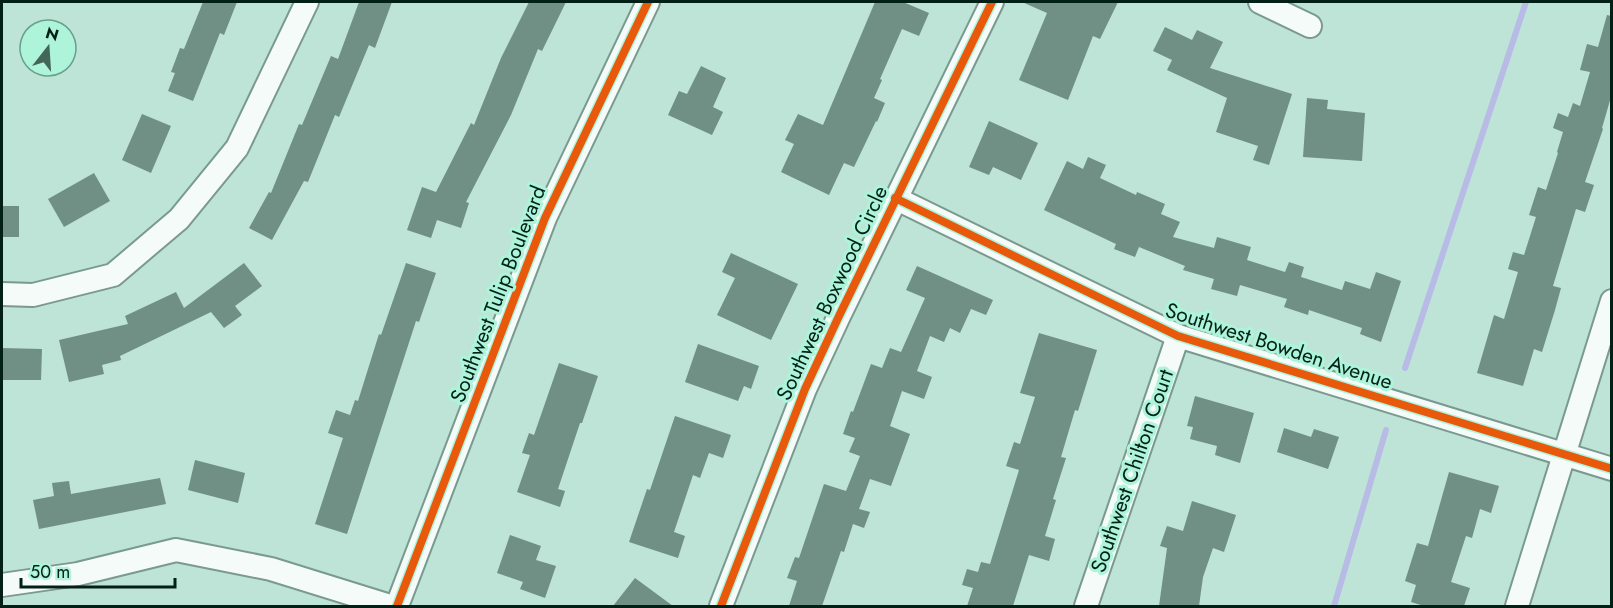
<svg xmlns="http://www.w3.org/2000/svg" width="1613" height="608" font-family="Jost,sans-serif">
  <rect width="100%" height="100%" fill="#bde4d6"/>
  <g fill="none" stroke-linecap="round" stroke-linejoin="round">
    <g stroke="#b7bbe5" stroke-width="6">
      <polyline points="1405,368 1526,2"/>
      <polyline points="1334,606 1386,430"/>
    </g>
  </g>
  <g fill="#708f85">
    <polygon points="203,2 237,2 224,35 220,33 193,101 168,91 175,73 171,72 180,48 184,49"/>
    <polygon points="359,2 392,2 375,48 369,45 339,117 335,115 308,182 304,181 272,240 249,228 269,192 271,193 299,124 302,125 331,56 338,59"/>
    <polygon points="529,2 566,2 542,51 538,49 511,115 466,202 469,203 461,228 437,220 431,238 407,230 422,187 436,192 471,123 474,125 501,58"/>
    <polygon points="875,2 903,2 929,13 919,36 902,29 880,79 882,80 874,98 885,103 877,122 876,121 854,167 844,163 829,195 781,172 794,144 785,140 798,114 823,125"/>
    <polygon points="1022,2 1118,2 1100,39 1093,36 1068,100 1019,80 1047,13"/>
    <polygon points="1607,15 1611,16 1611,97 1602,128 1603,129 1585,182 1594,185 1585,212 1576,209 1553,286 1561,288 1555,310 1542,352 1534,349 1523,386 1477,373 1494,315 1504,319 1518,272 1508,269 1513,252 1524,255 1536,217 1529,215 1538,187 1546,190 1558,153 1557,152 1563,132 1553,128 1558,113 1568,117 1573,103 1580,106 1590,72 1580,70 1587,44 1598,47"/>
    <polygon points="1165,27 1192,40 1197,30 1223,42 1210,68 1292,94 1269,165 1253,160 1258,146 1216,132 1227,98 1167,70 1172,60 1153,51"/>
    <polygon points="701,66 726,78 713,107 723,112 712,135 668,115 679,91 687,94"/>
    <polygon points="1307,98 1328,100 1327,109 1365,113 1362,161 1303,157"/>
    <polygon points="142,114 171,126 151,173 122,160"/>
    <polygon points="989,121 1038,143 1021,180 993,167 989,175 969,167"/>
    <polygon points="1088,157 1106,165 1100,178 1136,195 1137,192 1165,204 1161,214 1180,222 1173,237 1214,248 1217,237 1251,247 1247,260 1285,272 1289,262 1304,267 1301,277 1342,290 1345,281 1370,289 1376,272 1401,281 1381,342 1360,334 1362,328 1309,310 1308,315 1284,307 1287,299 1240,285 1237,296 1211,289 1214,279 1183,270 1185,266 1139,247 1135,257 1114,249 1116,244 1044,210 1067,161 1083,169"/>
    <polygon points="94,173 110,201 64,227 48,199"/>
    <rect x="2" y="206" width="17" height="31"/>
    <polygon points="731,253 798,284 771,340 717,315 735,278 722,272"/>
    <polygon points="244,263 262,286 235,306 242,315 224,328 211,312 120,356 121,360 102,365 104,374 69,382 59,340 128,324 125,316 176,292 184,308"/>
    <polygon points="406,263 436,273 419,322 416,321 347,534 315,524 343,438 328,433 336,410 350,415 355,400 358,401 379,334 381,335"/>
    <polygon points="917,266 993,300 986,315 971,309 960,333 950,328 944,342 930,336 917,371 932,377 924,399 902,391 890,426 910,434 891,486 870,479 859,509 870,512 864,528 853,524 844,552 841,551 822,606 789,606 797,581 787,578 795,557 799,558 824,484 846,491 860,456 849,452 855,438 843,434 851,411 853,412 871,364 882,368 890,348 901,352 925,298 906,290"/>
    <polygon points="1039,333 1097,350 1078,411 1075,410 1061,457 1066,458 1053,499 1056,500 1045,536 1055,539 1049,561 1029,555 1013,606 967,606 973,588 962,585 967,569 978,572 981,562 990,564 1019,470 1006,466 1014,442 1020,444 1035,397 1020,393"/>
    <polygon points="698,344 759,366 751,389 744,386 738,401 685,382"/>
    <polygon points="2,348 42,349 41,380 2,380"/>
    <polygon points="559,363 598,376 582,423 580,423 558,489 565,491 560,507 517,492 530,455 522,453 529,433 534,435"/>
    <polygon points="1195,396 1254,413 1240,463 1215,455 1217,446 1190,439 1193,427 1187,426"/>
    <polygon points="675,416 731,435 723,458 709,453 700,478 693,475 674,532 685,536 678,558 629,542 647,489 650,490"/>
    <polygon points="1284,428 1311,437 1314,429 1339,437 1328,469 1277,452"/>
    <polygon points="195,460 245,473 238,503 188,490"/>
    <polygon points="1449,472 1499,486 1491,513 1480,509 1472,538 1466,536 1451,582 1470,588 1464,606 1424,606 1411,602 1416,585 1405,581 1417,543 1428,546"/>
    <polygon points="160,478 166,504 39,529 33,500 54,496 52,483 69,481 71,494"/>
    <polygon points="1192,501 1236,515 1224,552 1213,548 1203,577 1199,606 1159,606 1167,548 1160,546 1167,526 1183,531"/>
    <polygon points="510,535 541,546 536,560 556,566 545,598 520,589 523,582 497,573"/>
    <polygon points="635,578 673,606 613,606"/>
  </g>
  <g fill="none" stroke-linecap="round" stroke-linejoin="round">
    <g stroke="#7a998f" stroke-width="26">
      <g id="minor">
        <polyline points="1260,2 1310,26"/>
        <polyline points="895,198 1178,336 1612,469"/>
        <polyline points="2,294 33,295 113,275 179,219 237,148 307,2"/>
        <polyline points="2,585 78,574 176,550 271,569 390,606"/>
        <polyline points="397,606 545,218 648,2"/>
        <polyline points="721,606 805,389 839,316 992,2"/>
        <polyline points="1086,606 1178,336"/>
        <polyline points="1517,606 1612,301"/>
      </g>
    </g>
    <use href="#minor" stroke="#f5fbf9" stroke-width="22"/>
    <g stroke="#adf4db" stroke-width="11">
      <g id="cycleway">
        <polyline points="895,198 1178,336 1612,469"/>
        <polyline points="397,606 545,218 648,2"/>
        <polyline points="721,606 805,389 839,316 992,2"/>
      </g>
    </g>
    <use href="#cycleway" stroke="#e8590c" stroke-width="8"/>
  </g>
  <g text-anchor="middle" stroke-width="6" stroke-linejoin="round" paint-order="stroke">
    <g font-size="21" fill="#032017" stroke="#adf4db">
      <text transform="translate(832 293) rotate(-65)" y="7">Southwest Boxwood Circle</text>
      <text transform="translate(498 294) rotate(-69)" y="7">Southwest Tulip Boulevard</text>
      <text transform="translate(1279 346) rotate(18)" y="7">Southwest Bowden Avenue</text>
      <text transform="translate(1132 471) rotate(-71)" y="7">Southwest Chilton Court</text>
    </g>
  </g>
  <rect width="1613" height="608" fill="none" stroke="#032017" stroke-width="6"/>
  <g transform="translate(48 48) rotate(17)"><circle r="28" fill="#adf4db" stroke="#699f8d" stroke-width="1.5"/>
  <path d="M0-4.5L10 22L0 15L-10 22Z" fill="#44655a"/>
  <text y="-9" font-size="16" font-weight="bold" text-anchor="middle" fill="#032017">N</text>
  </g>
  <path d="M21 578v9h154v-9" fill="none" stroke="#032017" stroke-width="3"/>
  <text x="30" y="578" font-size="18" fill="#032017" stroke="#adf4db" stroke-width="4.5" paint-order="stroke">50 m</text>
</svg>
